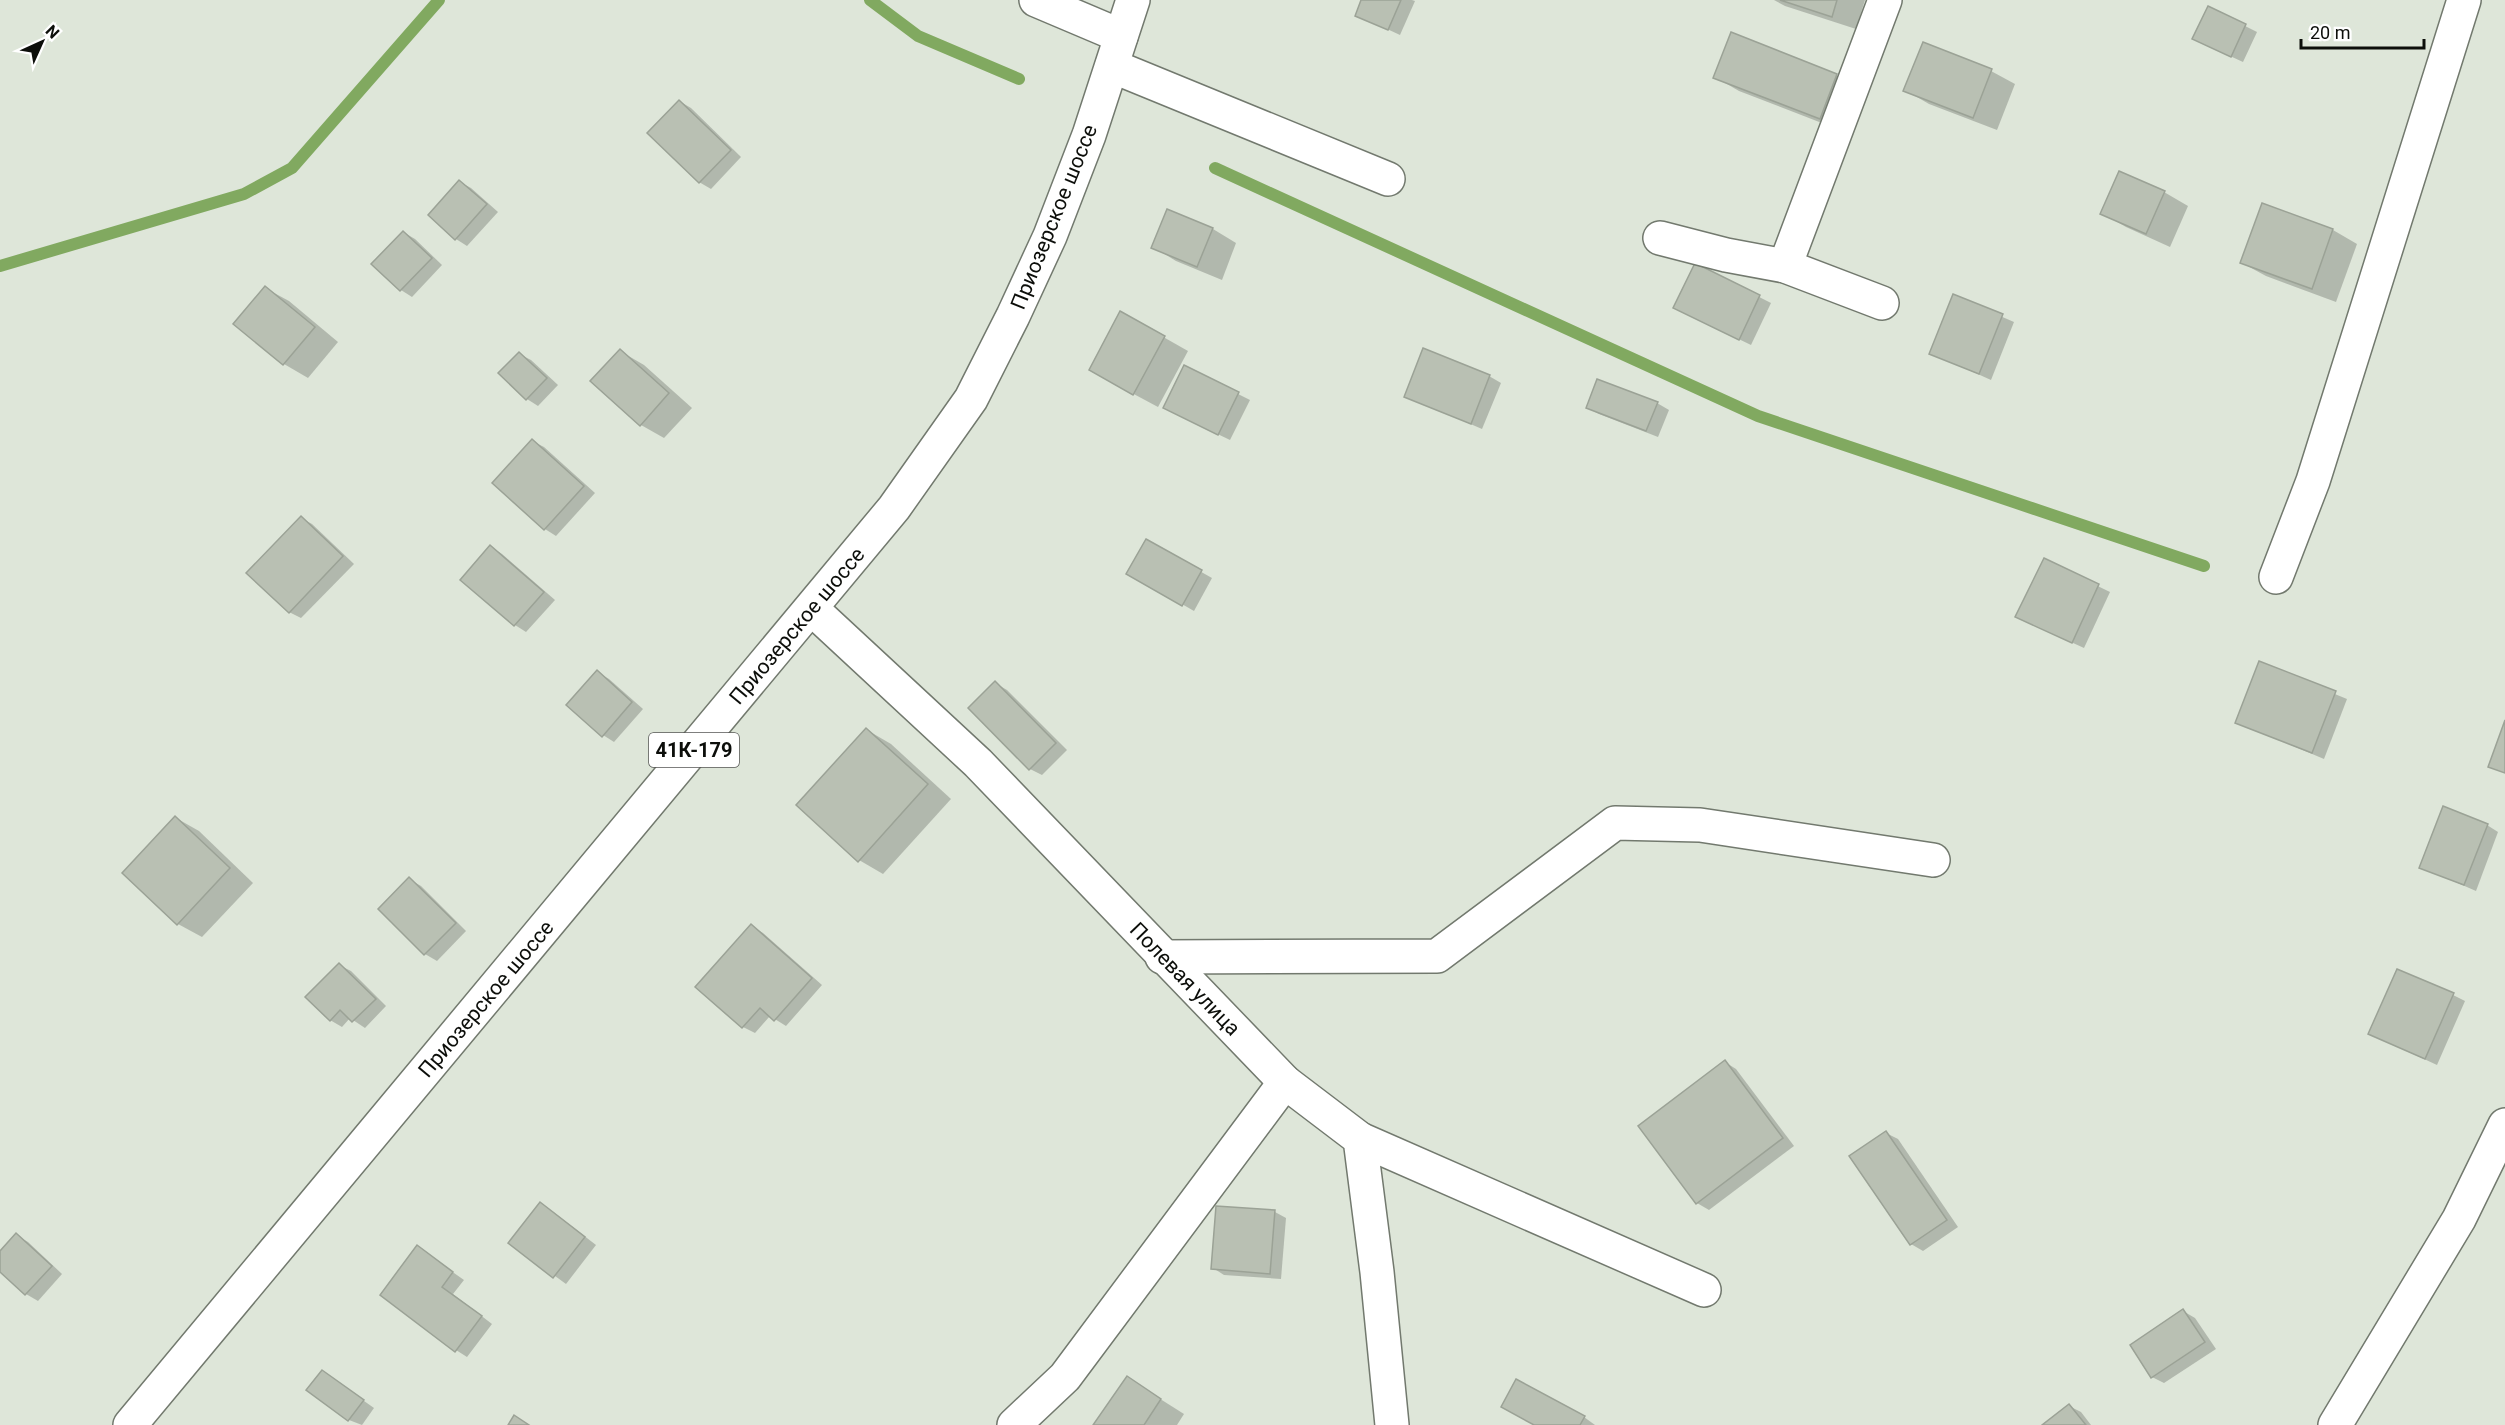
<svg xmlns="http://www.w3.org/2000/svg" width="2505" height="1425" font-family="Roboto,sans-serif">
  <rect width="100%" height="100%" fill="#dee6d9"/>
  <g fill="#0003">
    <polygon points="1363,0 1412,0 1415,1 1400,35 1357,15"/>
    <polygon points="1774,0 1865,0 1856,29 1785,6"/>
    <polygon points="2209,8 2257,32 2243,62 2206,45"/>
    <polygon points="1732,34 1837,76 1860,89 1845,132 1739,91 1715,77"/>
    <polygon points="1991,71 2015,84 1997,130 1929,104 1905,90"/>
    <polygon points="679,101 691,108 741,157 711,189 699,182"/>
    <polygon points="460,182 471,188 498,212 467,246 456,239"/>
    <polygon points="2164,192 2188,206 2170,247 2126,227 2102,213"/>
    <polygon points="2262,205 2333,230 2357,244 2336,302 2266,276 2242,263"/>
    <polygon points="1168,211 1213,229 1236,243 1222,280 1176,261 1153,247"/>
    <polygon points="403,232 415,239 442,265 412,297 401,290"/>
    <polygon points="1696,265 1771,303 1751,345 1687,314"/>
    <polygon points="265,288 289,301 338,342 308,378 284,364 235,323"/>
    <polygon points="1954,296 2014,322 1991,380 1931,353"/>
    <polygon points="1121,313 1188,351 1158,407 1115,384"/>
    <polygon points="620,351 644,365 692,408 664,438 641,425"/>
    <polygon points="519,354 531,360 558,385 538,406 527,399"/>
    <polygon points="1184,367 1250,400 1230,440 1176,414"/>
    <polygon points="1489,376 1501,383 1482,429 1406,396"/>
    <polygon points="1657,403 1669,410 1658,437 1599,414 1588,408"/>
    <polygon points="532,441 544,447 595,493 556,536 545,529"/>
    <polygon points="301,518 312,524 354,564 301,618 289,612"/>
    <polygon points="1146,541 1212,578 1194,611 1128,573"/>
    <polygon points="491,547 502,554 555,600 526,632 515,625"/>
    <polygon points="2044,560 2110,592 2084,648 2029,623"/>
    <polygon points="2259,663 2347,699 2324,759 2236,722"/>
    <polygon points="597,672 609,679 643,709 614,742 603,735"/>
    <polygon points="995,683 1007,690 1067,750 1042,775 1030,769"/>
    <polygon points="867,730 891,744 951,799 883,874 859,860"/>
    <polygon points="176,818 199,831 253,883 202,937 178,924"/>
    <polygon points="2487,825 2498,832 2476,891 2421,867"/>
    <polygon points="409,879 421,886 466,931 437,961 425,954"/>
    <polygon points="752,926 763,933 822,985 786,1026 770,1016 755,1033 743,1027"/>
    <polygon points="339,965 351,971 386,1006 365,1028 350,1018 342,1027 330,1020"/>
    <polygon points="2453,995 2465,1001 2437,1065 2370,1034"/>
    <polygon points="1725,1062 1736,1069 1794,1146 1709,1210 1697,1203"/>
    <polygon points="1886,1133 1898,1139 1958,1227 1923,1251 1911,1244 1851,1156"/>
    <polygon points="552,1211 596,1245 566,1284 510,1243"/>
    <polygon points="1275,1212 1286,1218 1281,1279 1224,1275 1213,1268"/>
    <polygon points="16,1235 28,1242 62,1274 38,1301 26,1294 0,1270 0,1253"/>
    <polygon points="417,1247 464,1280 453,1294 492,1324 467,1357 456,1350"/>
    <polygon points="2183,1311 2195,1318 2216,1349 2164,1383 2152,1377"/>
    <polygon points="323,1372 374,1408 362,1425 349,1420 308,1390"/>
    <polygon points="1127,1378 1184,1414 1177,1425 1094,1425"/>
    <polygon points="2069,1406 2081,1412 2091,1425 2045,1425"/>
    <polygon points="1584,1417 1595,1425 1537,1425"/>
  </g>
  <g fill="none" stroke-linecap="round" stroke-linejoin="round">
    <g stroke="#81a960" stroke-width="12">
      <polyline points="870,0 918,36 1019,79"/>
      <polyline points="1215,168 1758,416 2204,566"/>
      <polyline points="0,266 244,194 292,168 439,0"/>
    </g>
  </g>
  <g fill="#b9c0b3" stroke="#9ba296" stroke-width="1.5">
    <polygon points="1361,0 1401,0 1388,30 1355,16"/>
    <polygon points="1780,0 1837,0 1832,17"/>
    <polygon points="2208,6 2246,24 2231,57 2192,39"/>
    <polygon points="1731,32 1837,74 1820,119 1713,78"/>
    <polygon points="1923,42 1992,69 1973,118 1903,91"/>
    <polygon points="679,100 731,150 699,183 647,133"/>
    <polygon points="2119,171 2165,191 2146,234 2100,214"/>
    <polygon points="459,180 487,204 455,240 428,215"/>
    <polygon points="2262,203 2333,229 2312,289 2240,263"/>
    <polygon points="1167,209 1213,228 1197,267 1151,248"/>
    <polygon points="403,231 432,258 400,291 371,264"/>
    <polygon points="1695,263 1760,295 1739,340 1673,308"/>
    <polygon points="265,286 315,327 283,365 233,324"/>
    <polygon points="1953,294 2003,314 1979,374 1929,354"/>
    <polygon points="1120,311 1165,336 1133,395 1089,370"/>
    <polygon points="1423,348 1490,375 1471,424 1404,397"/>
    <polygon points="620,349 669,393 640,426 590,381"/>
    <polygon points="519,352 547,378 526,400 498,373"/>
    <polygon points="1184,365 1239,392 1218,435 1163,408"/>
    <polygon points="1597,379 1658,402 1646,431 1586,408"/>
    <polygon points="532,439 584,486 544,530 492,483"/>
    <polygon points="301,516 343,556 289,613 246,573"/>
    <polygon points="1146,539 1202,570 1182,606 1126,574"/>
    <polygon points="490,545 544,592 514,626 460,580"/>
    <polygon points="2044,558 2099,584 2072,643 2015,617"/>
    <polygon points="2259,661 2336,691 2312,753 2235,723"/>
    <polygon points="597,670 632,702 602,737 566,705"/>
    <polygon points="995,681 1056,743 1029,770 968,708"/>
    <polygon points="2505,720 2505,773 2488,767"/>
    <polygon points="866,728 928,784 858,862 796,805"/>
    <polygon points="2443,806 2488,824 2464,885 2419,868"/>
    <polygon points="175,816 230,868 177,925 122,873"/>
    <polygon points="409,877 456,923 424,955 378,909"/>
    <polygon points="751,924 812,978 774,1021 760,1008 742,1028 695,987"/>
    <polygon points="339,963 376,999 352,1022 340,1010 330,1021 305,997"/>
    <polygon points="2397,969 2454,993 2425,1059 2368,1034"/>
    <polygon points="1725,1060 1783,1138 1696,1204 1638,1126"/>
    <polygon points="1886,1131 1947,1220 1910,1245 1849,1156"/>
    <polygon points="540,1202 585,1237 553,1278 508,1243"/>
    <polygon points="1216,1206 1275,1210 1270,1274 1211,1269"/>
    <polygon points="16,1233 52,1266 25,1295 0,1272 0,1251"/>
    <polygon points="417,1245 453,1272 442,1287 482,1316 455,1352 380,1295"/>
    <polygon points="2183,1309 2205,1342 2151,1378 2130,1345"/>
    <polygon points="322,1370 364,1400 348,1421 306,1390"/>
    <polygon points="1127,1376 1161,1399 1144,1425 1093,1425"/>
    <polygon points="1516,1379 1585,1416 1580,1425 1534,1425 1501,1407"/>
    <polygon points="2069,1404 2086,1425 2042,1425"/>
    <polygon points="514,1415 529,1425 508,1425"/>
  </g>
  <g fill="none" stroke-linecap="round" stroke-linejoin="round">
    <g stroke="#72796e" stroke-width="36">
      <g id="minor">
        <polyline points="1036,0 1121,36"/>
        <polyline points="1112,66 1388,179"/>
        <polyline points="1660,238 1726,255 1785,266 1882,303"/>
        <polyline points="1785,266 1885,0"/>
        <polyline points="2276,577 2313,481 2464,0"/>
        <polyline points="812,609 978,763 1285,1082 1360,1139 1377,1272 1392,1425"/>
        <polyline points="1162,957 1437,956 1615,823 1700,825 1933,860"/>
        <polyline points="1360,1139 1704,1290"/>
        <polyline points="1014,1425 1065,1377 1285,1082"/>
        <polyline points="2335,1425 2459,1219 2505,1125"/>
      </g>
    </g>
    <g stroke="#72796e" stroke-width="36">
      <polyline id="major" points="130,1425 894,508 971,399 1013,316 1050,236 1089,135 1133,0"/>
    </g>
    <use href="#minor" stroke="#fff" stroke-width="33"/>
    <use href="#major" stroke="#fff" stroke-width="33"/>
  </g>
  <g text-anchor="middle" stroke-width="4.5" stroke-linejoin="round" paint-order="stroke">
    <rect fill="#fff" stroke="#555654" stroke-width="1.5" x="649" y="733" width="90" height="34" rx="4.5"/>
    <g font-size="20" font-weight="bold" fill="#0c0e0a">
      <text x="694" y="757">41К-179</text>
    </g>
    <g font-size="21" fill="#0c0e0a" stroke="#fff">
      <text transform="translate(1054 217) rotate(-68)" y="7">Приозерское шоссе</text>
      <text transform="translate(797 626) rotate(-50)" y="7">Приозерское шоссе</text>
      <text transform="translate(1185 979) rotate(46)" y="7">Полевая улица</text>
      <text transform="translate(486 999) rotate(-50)" y="7">Приозерское шоссе</text>
    </g>
  </g>
  <g transform="translate(42 42) rotate(45)" stroke="#ffffff" stroke-width="4.5" paint-order="stroke">
  <path d="M0-4.5L10 22L0 15L-10 22Z" fill="#0c0e0a"/>
  <text y="-9" font-size="16" font-weight="bold" text-anchor="middle" fill="#0c0e0a">N</text>
  </g>
  <path d="M2301 39v9h123v-9" fill="none" stroke="#0c0e0a" stroke-width="3"/>
  <text x="2310" y="39" font-size="18" fill="#0c0e0a" stroke="#ffffff" stroke-width="4.5" paint-order="stroke">20 m</text>
</svg>
